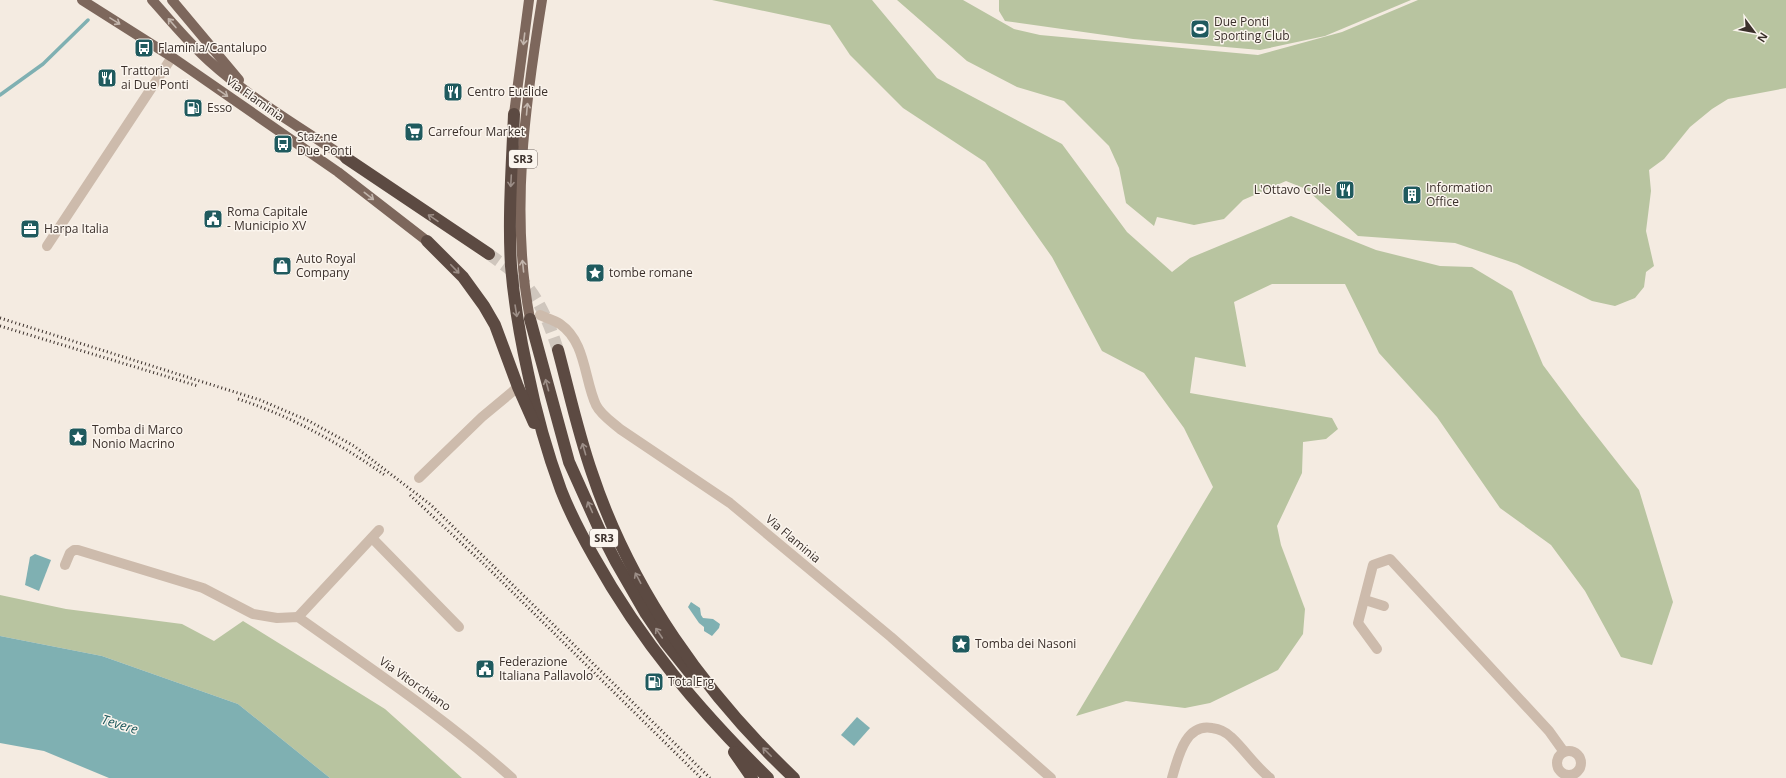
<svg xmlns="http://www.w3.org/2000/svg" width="1786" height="778" font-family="'Open Sans',sans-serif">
  <rect width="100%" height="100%" fill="#f4ebe1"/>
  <g fill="#b8c4a0">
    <polygon points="712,0 872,0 937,78 1062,144 1127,232 1172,272 1190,258 1291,216 1376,250 1440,266 1472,267 1512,291 1543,365 1581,416 1639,490 1673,602 1652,665 1621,657 1585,591 1551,545 1500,508 1437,417 1379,353 1345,284 1272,284 1234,302 1246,367 1195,357 1190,393 1332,418 1338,429 1326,439 1303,442 1302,473 1277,526 1281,545 1305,609 1303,634 1278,670 1210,703 1185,708 1126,701 1076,716 1213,487 1184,428 1144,373 1102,351 1052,257 985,162 903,108 850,55 830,25"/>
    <polygon points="897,0 963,0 1014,29 1040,35 1258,55 1342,32 1418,0 1786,0 1786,88 1728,99 1712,109 1690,127 1664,159 1649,170 1651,191 1646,231 1654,266 1646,272 1644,287 1635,298 1615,306 1592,301 1517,264 1455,243 1358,236 1306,189 1286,181 1243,200 1224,219 1194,225 1157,217 1154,226 1126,203 1119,168 1109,146 1064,101 1017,87 967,61"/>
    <polygon points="999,0 1411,0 1325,36 1260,50 1133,39 1005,21 999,11"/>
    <polygon points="0,595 66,609 182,624 214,641 243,621 385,709 462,778 330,778 238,704 102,656 0,636"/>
  </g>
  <g fill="#7fb0b2">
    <polygon points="35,554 51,560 39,591 25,585 30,557"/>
    <polygon points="691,602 700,608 701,615 703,618 713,619 720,624 719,628 712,636 704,631 704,627 699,623 688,607"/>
    <polygon points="0,636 102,656 238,704 330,778 109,778 44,751 0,743"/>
    <polygon points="857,717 870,728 854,746 841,735"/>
  </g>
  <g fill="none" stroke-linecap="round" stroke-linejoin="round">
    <polyline stroke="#7fb0b2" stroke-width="3.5" points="0,95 43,64 88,20"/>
    <path stroke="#cfc6bd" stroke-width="12" stroke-dasharray="12 6" stroke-linecap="butt" d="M489 254C498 261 508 267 516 275 538 294 549 323 558 350"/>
    <g stroke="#cdbbac" stroke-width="10">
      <polyline points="47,246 172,57"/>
      <path d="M540 315C546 318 554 320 560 324 586 342 584 379 596 405 601 415 612 422 620 429L730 503 891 637 1051 778"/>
      <polyline points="419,478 482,417 518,387"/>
      <polyline points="372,538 459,627"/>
      <path d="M65 565 70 553 74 550H78L203 588 253 614 277 618 298 617C371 669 445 718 512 778"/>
      <polyline points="1365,600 1384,606"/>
      <polyline points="298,617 379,530"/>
      <polyline points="1377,649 1358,623 1373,565 1390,559 1549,731 1564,752"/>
      <circle cx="1569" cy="763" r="12"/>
      <path d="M1172 778C1178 758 1185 723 1212 728 1220 729 1226 732 1231 737 1245 750 1255 766 1270 778"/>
    </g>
    <g stroke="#7d675c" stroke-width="10">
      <polyline points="82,0 172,57 338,172 427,241"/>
      <path d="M152 0C171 21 188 42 209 61 250 98 299 127 346 158"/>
      <polyline points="172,0 239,80"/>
      <polyline points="514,114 529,0"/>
      <path d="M530 319C510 213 525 105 542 0"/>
    </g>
    <g stroke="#5c4a42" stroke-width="12">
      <path d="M514 114C512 165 508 216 511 266 514 302 520 337 528 373 536 413 547 452 561 490 570 513 582 536 594 557 642 643 699 710 768 778"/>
      <polyline points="346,158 489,254"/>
      <polyline points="427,241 463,277 484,306 495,325 518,387 534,423"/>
      <polyline points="530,319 569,462 600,531 616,562 646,614 665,642 697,682"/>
      <path d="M558 350C569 391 578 433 592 473 631 590 705 694 794 778"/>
      <polyline points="734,752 752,778"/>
    </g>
    <g stroke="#3b302b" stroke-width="3" stroke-dasharray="1 3" stroke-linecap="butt">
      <polyline points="0,318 260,400 309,421 354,446 431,505 710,778"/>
      <polyline points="0,326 198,386"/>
      <path d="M238 399C291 416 341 444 386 476"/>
      <polyline points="410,495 487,567 701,778"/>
    </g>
  </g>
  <defs><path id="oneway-shaft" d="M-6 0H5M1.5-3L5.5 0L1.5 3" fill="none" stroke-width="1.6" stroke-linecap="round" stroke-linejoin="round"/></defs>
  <g stroke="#c2b5ac">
    <use href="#oneway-shaft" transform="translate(115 21) rotate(32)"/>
    <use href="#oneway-shaft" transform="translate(172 23) rotate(-131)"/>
    <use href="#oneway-shaft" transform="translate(524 39) rotate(97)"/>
    <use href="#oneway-shaft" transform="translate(223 93) rotate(35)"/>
    <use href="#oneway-shaft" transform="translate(527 109) rotate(-85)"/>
    <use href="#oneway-shaft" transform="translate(369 196) rotate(38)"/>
    <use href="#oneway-shaft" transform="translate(523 266) rotate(-96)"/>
  </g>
  <g stroke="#9c8e87">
    <use href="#oneway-shaft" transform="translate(511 181) rotate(93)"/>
    <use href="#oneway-shaft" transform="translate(433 218) rotate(-146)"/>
    <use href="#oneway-shaft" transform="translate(455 269) rotate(46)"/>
    <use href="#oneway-shaft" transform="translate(516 311) rotate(81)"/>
    <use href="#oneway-shaft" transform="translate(547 385) rotate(-105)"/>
    <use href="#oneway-shaft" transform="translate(584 449) rotate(-106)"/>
    <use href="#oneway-shaft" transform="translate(590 507) rotate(-114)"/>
    <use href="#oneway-shaft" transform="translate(638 578) rotate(-118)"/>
    <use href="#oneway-shaft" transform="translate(659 633) rotate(-124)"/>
    <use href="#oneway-shaft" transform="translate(767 752) rotate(-135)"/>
  </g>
  <defs>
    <g id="stadium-square" transform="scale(1)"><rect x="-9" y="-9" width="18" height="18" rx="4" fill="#1f5a5e" stroke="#fbf5ee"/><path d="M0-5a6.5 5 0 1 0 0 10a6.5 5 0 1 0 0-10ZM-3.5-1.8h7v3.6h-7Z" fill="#fff"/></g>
    <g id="bus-square" transform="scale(1)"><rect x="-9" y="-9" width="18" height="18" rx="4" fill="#1f5a5e" stroke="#fbf5ee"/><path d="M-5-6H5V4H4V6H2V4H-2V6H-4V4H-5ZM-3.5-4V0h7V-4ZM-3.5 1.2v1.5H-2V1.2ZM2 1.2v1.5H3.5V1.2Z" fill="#fff"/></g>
    <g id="restaurant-square" transform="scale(1)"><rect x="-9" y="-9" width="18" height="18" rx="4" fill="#1f5a5e" stroke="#fbf5ee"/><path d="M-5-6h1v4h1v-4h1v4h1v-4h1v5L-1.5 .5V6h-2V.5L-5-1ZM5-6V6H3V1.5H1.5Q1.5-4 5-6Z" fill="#fff"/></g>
    <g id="fuel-square" transform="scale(1)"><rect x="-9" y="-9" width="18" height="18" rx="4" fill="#1f5a5e" stroke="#fbf5ee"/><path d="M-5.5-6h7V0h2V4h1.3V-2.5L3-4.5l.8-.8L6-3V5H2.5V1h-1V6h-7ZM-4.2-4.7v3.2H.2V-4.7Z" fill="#fff"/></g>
    <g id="supermarket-square" transform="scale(1)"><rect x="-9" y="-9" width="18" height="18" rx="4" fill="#1f5a5e" stroke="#fbf5ee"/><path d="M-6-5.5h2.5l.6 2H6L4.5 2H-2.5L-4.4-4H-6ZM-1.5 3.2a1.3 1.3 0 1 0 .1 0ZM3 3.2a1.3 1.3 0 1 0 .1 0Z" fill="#fff"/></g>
    <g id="building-square" transform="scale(1)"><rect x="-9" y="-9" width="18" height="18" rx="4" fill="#1f5a5e" stroke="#fbf5ee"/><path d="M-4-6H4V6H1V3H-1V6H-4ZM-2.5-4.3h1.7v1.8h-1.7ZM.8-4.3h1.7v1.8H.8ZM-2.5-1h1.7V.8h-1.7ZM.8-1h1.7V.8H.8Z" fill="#fff"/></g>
    <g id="civic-square" transform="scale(1)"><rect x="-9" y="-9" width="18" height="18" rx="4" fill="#1f5a5e" stroke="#fbf5ee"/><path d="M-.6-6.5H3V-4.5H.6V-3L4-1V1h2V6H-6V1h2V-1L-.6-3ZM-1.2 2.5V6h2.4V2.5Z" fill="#fff"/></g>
    <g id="office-square" transform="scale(1)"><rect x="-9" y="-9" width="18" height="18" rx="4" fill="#1f5a5e" stroke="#fbf5ee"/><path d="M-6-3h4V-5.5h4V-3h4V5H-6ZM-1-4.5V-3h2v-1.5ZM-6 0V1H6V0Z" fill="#fff"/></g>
    <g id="shop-square" transform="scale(1)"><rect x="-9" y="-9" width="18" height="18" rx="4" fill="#1f5a5e" stroke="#fbf5ee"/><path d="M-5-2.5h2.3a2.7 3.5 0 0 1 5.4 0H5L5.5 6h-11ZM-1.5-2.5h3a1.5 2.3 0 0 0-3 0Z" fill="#fff"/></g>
    <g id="sight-square" transform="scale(1)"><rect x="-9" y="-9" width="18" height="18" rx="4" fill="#1f5a5e" stroke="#fbf5ee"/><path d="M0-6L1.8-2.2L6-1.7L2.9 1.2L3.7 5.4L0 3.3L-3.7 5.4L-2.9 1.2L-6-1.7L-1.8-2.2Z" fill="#fff"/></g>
  </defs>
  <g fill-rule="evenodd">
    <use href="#stadium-square" x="1200" y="29"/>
    <use href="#bus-square" x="144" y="48"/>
    <use href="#restaurant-square" x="107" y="78"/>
    <use href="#restaurant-square" x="453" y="92"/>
    <use href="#fuel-square" x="193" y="108"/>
    <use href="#supermarket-square" x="414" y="132"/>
    <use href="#bus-square" x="283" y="144"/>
    <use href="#restaurant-square" x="1345" y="190"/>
    <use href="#building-square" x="1412" y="195"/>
    <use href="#civic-square" x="213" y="219"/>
    <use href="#office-square" x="30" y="229"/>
    <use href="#shop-square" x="282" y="266"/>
    <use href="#sight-square" x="595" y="273"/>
    <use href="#sight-square" x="78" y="437"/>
    <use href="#sight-square" x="961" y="644"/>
    <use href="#civic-square" x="485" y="669"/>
    <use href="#fuel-square" x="654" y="682"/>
  </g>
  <g text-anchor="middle" stroke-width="3" stroke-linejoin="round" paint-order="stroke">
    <g fill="#fbf5ee" stroke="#756b66" stroke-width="1">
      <rect x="509" y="150" width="28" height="18" rx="3"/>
      <rect x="590" y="529" width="28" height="18" rx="3"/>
    </g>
    <g font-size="11" font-weight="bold" fill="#3b302b">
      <text x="523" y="163">SR3</text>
      <text x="604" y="542">SR3</text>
    </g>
    <g font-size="12" fill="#3b302b" stroke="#fbf5ee" text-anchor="start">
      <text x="1214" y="26">Due Ponti<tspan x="1214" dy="14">Sporting Club</tspan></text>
      <text x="158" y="52">Flaminia/Cantalupo</text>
      <text x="121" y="75">Trattoria<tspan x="121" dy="14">ai Due Ponti</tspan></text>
      <text x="467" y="96">Centro Euclide</text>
      <text x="207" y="112">Esso</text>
      <text x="428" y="136">Carrefour Market</text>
      <text x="297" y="141">Staz.ne<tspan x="297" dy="14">Due Ponti</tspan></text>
      <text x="1426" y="192">Information<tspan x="1426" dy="14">Office</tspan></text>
      <text x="1331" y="194" text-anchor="end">L'Ottavo Colle</text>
      <text x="227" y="216">Roma Capitale<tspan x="227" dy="14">- Municipio XV</tspan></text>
      <text x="44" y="233">Harpa Italia</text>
      <text x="296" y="263">Auto Royal<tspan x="296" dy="14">Company</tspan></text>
      <text x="609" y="277">tombe romane</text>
      <text x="92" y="434">Tomba di Marco<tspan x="92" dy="14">Nonio Macrino</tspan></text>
      <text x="975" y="648">Tomba dei Nasoni</text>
      <text x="499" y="666">Federazione<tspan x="499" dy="14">Italiana Pallavolo</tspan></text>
      <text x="668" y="686">TotalErg</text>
    </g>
    <g font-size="12" fill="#3b302b" stroke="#fbf5ee">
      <text transform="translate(255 99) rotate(35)" y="4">Via Flaminia</text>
      <text transform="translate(793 539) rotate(40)" y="4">Via Flaminia</text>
      <text transform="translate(415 684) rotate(35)" y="4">Via Vitorchiano</text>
    </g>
    <g font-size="13" font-style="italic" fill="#1f5a5e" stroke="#fbf5ee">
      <text transform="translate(120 724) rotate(17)" y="5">Tevere</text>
    </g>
  </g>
  <g transform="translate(1754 32) rotate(122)" stroke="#fbf5ee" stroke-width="3" paint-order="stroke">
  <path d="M0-3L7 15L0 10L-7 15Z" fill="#3b302b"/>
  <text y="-6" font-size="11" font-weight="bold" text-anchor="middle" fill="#3b302b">N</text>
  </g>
</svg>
